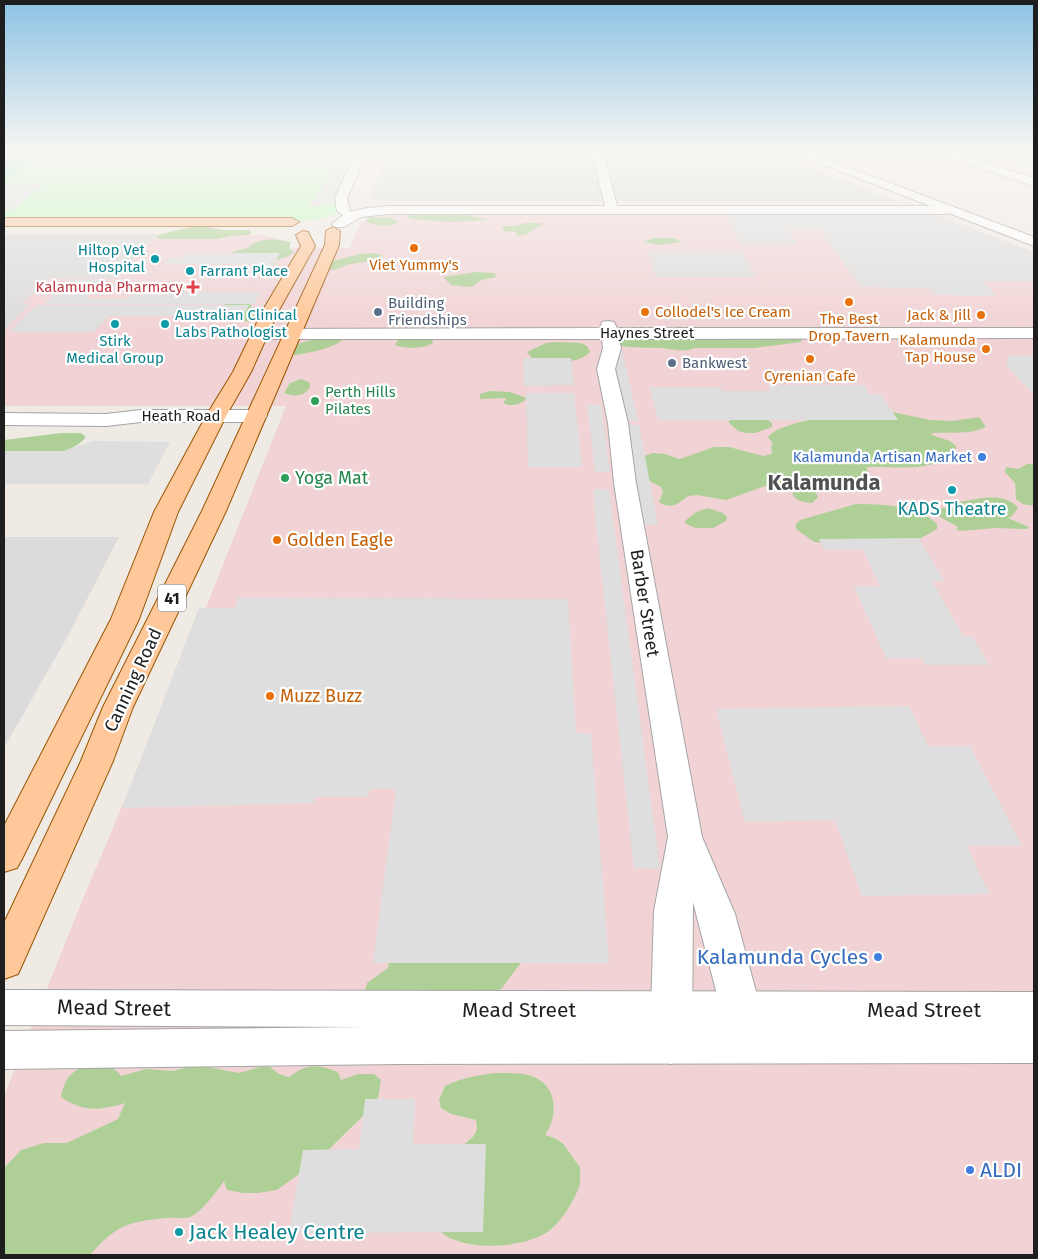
<svg xmlns="http://www.w3.org/2000/svg" width="1038" height="1259" font-family="'Fira Sans',sans-serif">
  <rect width="100%" height="100%" fill="#f0eae4"/>
  <g fill="#dcdbdb">
    <polygon points="388,152 772,152 900,202 387,201 375,199 371,196"/>
    <polygon points="975,152 1034,152 1034,169 1002,159"/>
    <polygon points="4,234 158,234 117,278 49,278 22,304 30,304 4,330"/>
    <polygon points="4,537 119,537 69,634 4,748"/>
  </g>
  <polygon fill="#f1d3d5" points="915,214 939,216 1034,252 1034,1255 4,1255 4,1096 80,906 209,600 286,406 4,406 4,330 30,304 21,304 49,278 117,278 158,234 262,235 278,238 285,242 283,248 350,248 361,222 374,216 402,215"/>
  <g fill="#aed097">
    <polygon points="440,213 466,215 490,220 449,222 412,219 407,217 414,214"/>
    <path d="M370 217 391 218 399 222C389 228 375 226 365 221Z"/>
    <path d="M525 223H542V225C532 228 528 238 516 235L517 232 504 231 502 228 504 226H515Z"/>
    <path d="M200 226 222 230H249L252 233 248 235 230 236 219 239H160L155 237C165 232 188 228 200 226Z"/>
    <polygon points="653,238 673,238 682,242 661,245 644,242"/>
    <path d="M273 239 291 242 289 248 294 252C276 267 249 258 228 254L238 250 248 248C254 241 264 240 273 239Z"/>
    <path d="M374 253 384 256C373 260 364 262 352 264 342 265 336 272 324 270L329 262 360 254Z"/>
    <polygon points="476,272 495,273 496,277 481,280 473,286 467,287 451,285 443,277"/>
    <path d="M227 304H250L253 309H264L263 318C251 322 213 325 204 315L218 306Z"/>
    <path d="M416 337 432 338 433 343C423 349 405 349 395 345L398 340Z"/>
    <path d="M800 337 802 339 801 342 755 348H694C682 353 674 349 662 348 647 347 632 349 617 345V340L621 338Z"/>
    <path d="M319 338 343 339C336 348 302 355 291 355L293 345Z"/>
    <path d="M557 342 581 343 587 346 590 352C575 367 551 360 532 358L527 352 546 343Z"/>
    <path d="M301 379 309 382 310 386C306 397 293 397 284 393L290 383Z"/>
    <path d="M490 391 510 392 527 398C521 405 511 407 503 403L506 399 505 398 480 399V394Z"/>
    <path d="M888 411 930 420 953 421 979 417 986 427C970 435 949 432 932 433V435L950 441 956 446V450C933 474 896 466 866 467L869 473 863 484 856 487 814 488 818 497 812 503C803 502 796 502 792 493L800 491 803 487 780 483 771 484 726 500 697 495 688 496C678 504 671 510 659 502L663 493 661 487 643 478 638 458 653 453 665 454 680 459 714 447H729L763 456 772 454 771 446 773 444 768 437C785 417 861 414 888 411Z"/>
    <polygon points="766,418 772,423 772,427 755,433 747,433 738,431 728,422 733,419"/>
    <path d="M62 433H81L86 437C69 458 29 457 4 460V440Z"/>
    <path d="M1027 464H1034V505C1026 506 1022 504 1016 499L1015 483 1005 472 1006 467 1018 469Z"/>
    <path d="M982 498C995 497 1009 497 1018 508L1012 516 1008 518 1029 527 1027 529 995 528 960 531 956 529 958 527 933 513 934 508H953L959 502Z"/>
    <path d="M856 504C881 504 919 505 937 524V529L916 541 837 545 814 542 796 529V524L800 520Z"/>
    <polygon points="708,508 723,513 727,517 726,521 713,528 696,528 686,524 685,521 696,512"/>
    <polygon points="389,959 523,960 501,989 487,994 363,999 367,983 388,968"/>
    <path d="M92 1064C105 1065 113 1065 121 1076L146 1069 172 1071 197 1065 239 1073 260 1067H270L279 1074 289 1077C307 1063 317 1064 338 1072L341 1080 358 1074H374L381 1080 378 1098 372 1107 316 1162 277 1190 258 1193H243L227 1190 224 1181C217 1191 201 1213 190 1217 183 1219 173 1217 166 1218 128 1222 116 1225 90 1255H4V1168L21 1150 44 1143H67L118 1119 125 1103C100 1111 83 1112 61 1097 66 1075 71 1071 92 1064Z"/>
    <path d="M495 1073C508 1073 522 1072 534 1077 558 1087 558 1116 545 1135 568 1141 566 1151 580 1167 580 1173 581 1181 579 1187 574 1201 561 1222 549 1231 526 1247 480 1250 455 1240 447 1238 439 1230 433 1225L448 1158 473 1137 477 1129 476 1120 451 1114 441 1108 439 1100 445 1086C464 1077 475 1076 495 1073Z"/>
  </g>
  <polygon fill="#c1fbbf" points="4,152 362,152 349,181 344,211 319,219 292,222 4,222"/>
  <polygon fill="#7fe2b1" points="38,156 7,179 4,179 4,157"/>
  <g fill="#dedede">
    <polygon points="362,152 342,202 308,208 347,153"/>
    <polygon points="4,183 45,183 11,211 4,211"/>
    <polygon points="726,214 915,214 939,216 1034,252 1034,282 984,282 996,296 935,295 928,288 861,287 820,230 789,230 797,244 740,244"/>
    <polygon points="648,252 743,252 756,277 656,277"/>
    <polygon points="185,253 280,253 269,274 247,274 252,264 164,264 169,258 181,258"/>
    <polygon points="69,279 103,279 86,299 128,299 134,292 260,292 254,304 45,304"/>
    <polygon points="37,305 249,305 241,319 221,319 222,316 108,316 94,332 9,332"/>
    <polygon points="607,350 622,350 638,421 620,421"/>
    <polygon points="1009,356 1034,356 1034,395 1006,365"/>
    <polygon points="523,358 571,358 574,385 524,386"/>
    <polygon points="768,385 864,385 869,394 881,394 898,420 658,420 650,387 720,387 722,391 771,391"/>
    <polygon points="526,393 574,393 582,467 528,467"/>
    <polygon points="587,405 601,405 610,472 595,472"/>
    <polygon points="621,425 639,425 658,525 638,525"/>
    <polygon points="93,441 170,442 148,484 4,484 4,451 63,451"/>
    <polygon points="594,489 609,490 660,869 634,868 594,506"/>
    <polygon points="919,538 944,581 932,581 963,636 972,636 989,665 926,665 922,658 886,658 854,586 880,586 863,550 824,550 819,539"/>
    <polygon points="238,598 568,599 576,733 591,734 609,963 373,963 396,789 370,789 368,797 315,797 313,803 122,808 199,608 235,608"/>
    <polygon points="909,706 928,746 970,746 1022,846 967,846 989,894 862,896 835,820 745,822 716,709"/>
    <polygon points="365,1099 415,1099 413,1144 486,1144 483,1232 289,1233 303,1150 359,1149"/>
  </g>
  <g fill="none" stroke-linecap="round" stroke-linejoin="round">
    <g stroke="#a5a5a5" stroke-width="2">
      <g id="minor">
        <polygon points="356,152 367,152 347,198 350,212 367,208 389,206 605,206 592,152 603,152 617,206 947,206 954,210 947,214 389,214 361,217 344,227 334,227 332,224 343,215 337,211 335,198"/>
        <polygon points="932,152 950,152 1034,178 1034,186"/>
        <polygon points="4,990 1034,992 1034,1063 400,1064 4,1069 4,1031 364,1027 4,1025"/>
      </g>
    </g>
    <g stroke="#a5a5a5" stroke-width="2">
      <g id="tertiary">
        <polygon points="791,152 807,152 1034,237 1034,246"/>
        <polygon points="608,321 614,322 617,328 1034,328 1034,338 619,339 621,348 615,369 628,423 636,483 702,837 735,914 761,1010 768,1044 762,1057 747,1063 732,1057 726,1044 721,1010 693,902 692,1045 686,1058 671,1064 656,1058 650,1045 654,911 668,837 614,483 608,423 597,369 603,348 602,339 260,339 254,338 251,334 254,330 260,329 600,328 602,322"/>
        <polygon points="141,410 257,410 264,412 267,416 264,420 257,422 141,422 106,426 4,425 4,413 106,414"/>
      </g>
    </g>
    <g stroke="#950" stroke-width="2">
      <g id="primary">
        <polygon points="4,218 292,218 299,222 292,226 4,226"/>
        <polygon points="333,227 340,231 339,245 226,511 133,707 113,761 23,963 18,974 4,979 4,923 81,761 103,707 202,511 325,245 326,231"/>
        <polygon points="303,231 308,232 315,246 279,310 251,372 226,416 178,512 139,619 22,859 17,868 4,872 4,826 111,619 154,512 206,416 233,372 263,310 301,246 296,235"/>
      </g>
    </g>
    <use href="#minor" fill="#fff" fill-rule="evenodd"/>
    <use href="#tertiary" fill="#fff" fill-rule="evenodd"/>
    <use href="#primary" fill="#ffc89a" fill-rule="evenodd"/>
  </g>
  <linearGradient id="sky" x2="0" y2="1"><stop stop-color="#8cc2e4"/><stop offset="0.46" stop-color="#f8f6f3"/><stop offset="1" stop-color="#f8f6f3" stop-opacity="0"/></linearGradient>
  <rect width="1038" height="329" fill="url(#sky)"/>
  <g fill="#e8710a" stroke="#fff" stroke-width="2">
    <circle cx="414" cy="248" r="5"/>
    <circle cx="849" cy="302" r="5"/>
    <circle cx="645" cy="312" r="5"/>
    <circle cx="981" cy="315" r="5"/>
    <circle cx="986" cy="349" r="5"/>
    <circle cx="810" cy="359" r="5"/>
    <circle cx="277" cy="540" r="5"/>
    <circle cx="270" cy="696" r="5"/>
  </g>
  <g fill="#0f9aa8" stroke="#fff" stroke-width="2">
    <circle cx="155" cy="259" r="5"/>
    <circle cx="190" cy="271" r="5"/>
    <circle cx="115" cy="324" r="5"/>
    <circle cx="165" cy="324" r="5"/>
    <circle cx="952" cy="490" r="5"/>
    <circle cx="179" cy="1232" r="5"/>
  </g>
  <path fill="#e0444e" stroke="#fff" stroke-width="2" d="M190.5 279.5h5v5h5v5h-5v5h-5v-5h-5v-5h5z"/>
  <g fill="#5c6f8a" stroke="#fff" stroke-width="2">
    <circle cx="378" cy="312" r="5"/>
    <circle cx="672" cy="363" r="5"/>
  </g>
  <g fill="#2e9e5b" stroke="#fff" stroke-width="2">
    <circle cx="315" cy="401" r="5"/>
    <circle cx="285" cy="478" r="5"/>
  </g>
  <g fill="#3f7fe0" stroke="#fff" stroke-width="2">
    <circle cx="982" cy="457" r="5"/>
    <circle cx="878" cy="957" r="5"/>
    <circle cx="970" cy="1170" r="5"/>
  </g>
  <g text-anchor="middle" stroke-width="4.5" stroke-linejoin="round" paint-order="stroke">
    <g font-size="15" fill="#0d838f" stroke="#fff" text-anchor="start">
      <text x="145" y="255" text-anchor="end">Hiltop Vet<tspan x="145" dy="17">Hospital</tspan></text>
      <text x="200" y="276">Farrant Place</text>
      <text x="175" y="320">Australian Clinical<tspan x="175" dy="17">Labs Pathologist</tspan></text>
      <text x="115" y="346" text-anchor="middle">Stirk<tspan x="115" dy="17">Medical Group</tspan></text>
    </g>
    <g font-size="15" fill="#c56008" stroke="#fff">
      <text x="414" y="270">Viet Yummy's</text>
      <text x="655" y="317" text-anchor="start">Collodel's Ice Cream</text>
      <text x="971" y="320" text-anchor="end">Jack &amp; Jill</text>
      <text x="849" y="324">The Best<tspan x="849" dy="17">Drop Tavern</tspan></text>
      <text x="976" y="345" text-anchor="end">Kalamunda<tspan x="976" dy="17">Tap House</tspan></text>
      <text x="810" y="381">Cyrenian Cafe</text>
    </g>
    <g font-size="15" fill="#be3a42" stroke="#fff" text-anchor="end">
      <text x="183" y="292">Kalamunda Pharmacy</text>
    </g>
    <g font-size="15" fill="#4e5e75" stroke="#fff" text-anchor="start">
      <text x="388" y="308">Building<tspan x="388" dy="17">Friendships</tspan></text>
      <text x="682" y="368">Bankwest</text>
    </g>
    <g font-size="15" fill="#1e1e1e" stroke="#fff">
      <text x="647" y="338">Haynes Street</text>
      <text x="181" y="421">Heath Road</text>
    </g>
    <g font-size="15" fill="#27864d" stroke="#fff" text-anchor="start">
      <text x="325" y="397">Perth Hills<tspan x="325" dy="17">Pilates</tspan></text>
    </g>
    <g font-size="15" fill="#366cbe" stroke="#fff" text-anchor="end">
      <text x="972" y="462">Kalamunda Artisan Market</text>
    </g>
    <rect fill="#fff" stroke="#626262" stroke-width="1" x="158" y="584.5" width="28" height="27" rx="4"/>
    <g font-size="16" font-weight="bold" fill="#1e1e1e">
      <text x="172" y="604">41</text>
    </g>
    <g font-size="18" fill="#27864d" stroke="#fff" text-anchor="start">
      <text x="295" y="484">Yoga Mat</text>
    </g>
    <g font-size="18" fill="#0d838f" stroke="#fff">
      <text x="952" y="515">KADS Theatre</text>
    </g>
    <g font-size="18" fill="#c56008" stroke="#fff" text-anchor="start">
      <text x="287" y="546">Golden Eagle</text>
      <text x="280" y="702">Muzz Buzz</text>
    </g>
    <g font-size="18" fill="#1e1e1e" stroke="#fff">
      <text transform="translate(645 603) rotate(81)" y="6">Barber Street</text>
      <text transform="translate(133 680) rotate(-65)" y="6">Canning Road</text>
    </g>
    <g font-size="21" fill="#366cbe" stroke="#fff" text-anchor="end">
      <text x="868" y="964">Kalamunda Cycles</text>
      <text x="980" y="1177" text-anchor="start">ALDI</text>
    </g>
    <g font-size="21" fill="#1e1e1e" stroke="#fff">
      <text transform="translate(114 1008) rotate(1)" y="7">Mead Street</text>
      <text x="519" y="1017">Mead Street</text>
      <text x="924" y="1017">Mead Street</text>
    </g>
    <g font-size="21" fill="#0d838f" stroke="#fff" text-anchor="start">
      <text x="189" y="1239">Jack Healey Centre</text>
    </g>
    <g font-size="22" font-weight="bold" fill="#515151" stroke="#fff">
      <text x="824" y="490">Kalamunda</text>
    </g>
  </g>
  <rect width="1038" height="1259" fill="none" stroke="#1e1e1e" stroke-width="10"/>
</svg>
